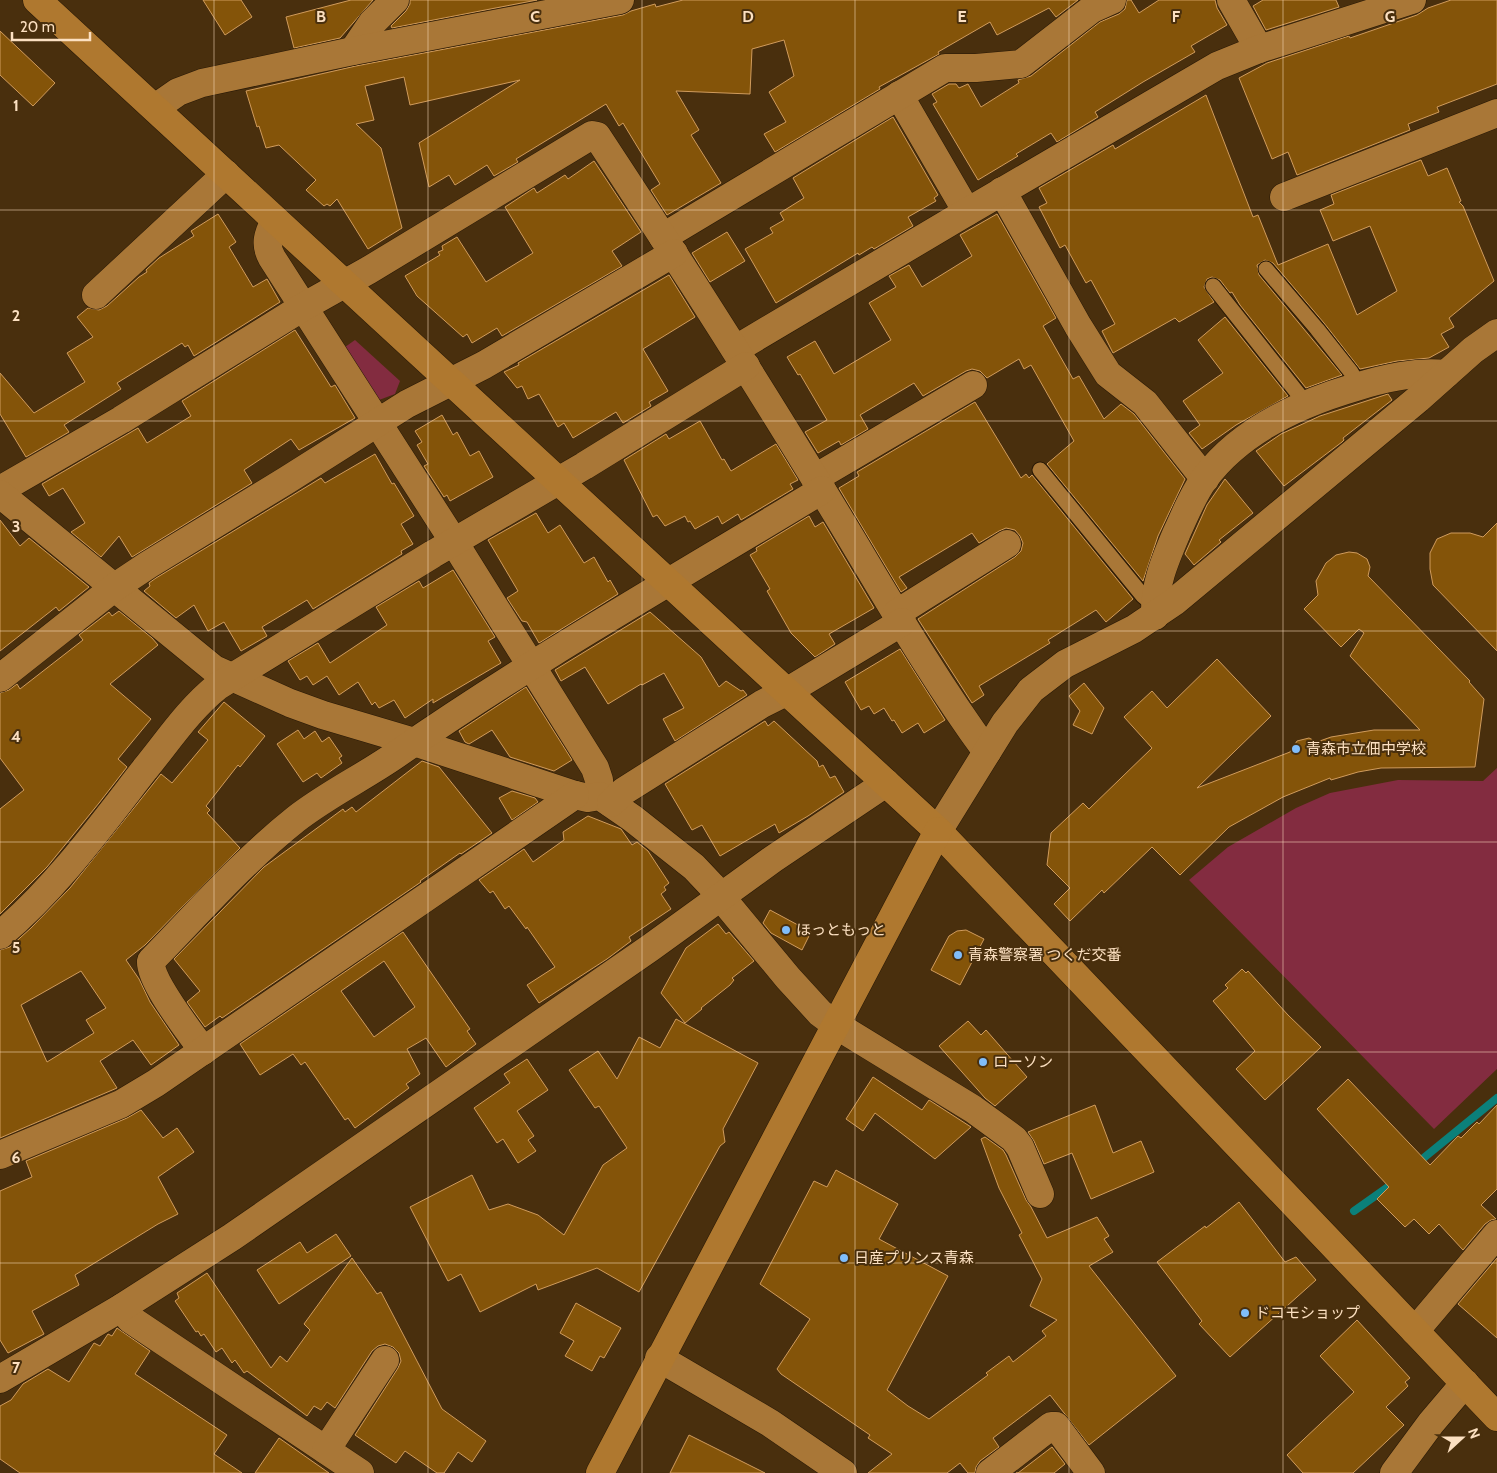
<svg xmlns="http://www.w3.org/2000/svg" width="1497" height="1473" font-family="Cabin,'Noto Sans JP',sans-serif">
  <rect width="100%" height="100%" fill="#492f0d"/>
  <g fill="#832c40">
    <polygon points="355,340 400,381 395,394 379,400 345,347"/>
    <polygon points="1497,768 1497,1069 1434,1129 1189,880 1228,847 1296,808 1330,793 1398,780 1483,781"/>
  </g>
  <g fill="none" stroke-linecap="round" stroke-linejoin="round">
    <g stroke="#0b807a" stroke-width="8">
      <polyline points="1415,1165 1497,1098"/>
      <polyline points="1354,1211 1395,1182"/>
    </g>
  </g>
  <g fill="#845409" stroke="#d09b5c" fill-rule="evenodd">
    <polygon points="203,0 241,0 252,17 225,35"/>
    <polygon points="351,0 373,0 340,38 294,48 286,17"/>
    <polygon points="410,0 537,0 392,28 391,26 406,11 410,4"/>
    <polygon points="683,0 1078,0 1056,17 1049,8 997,35 990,22 938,52 939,54 879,87 880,89 775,152 764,134 786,122 769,92 794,76 784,40 752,49 750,94 676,91 699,130 691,135 721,183 667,215 651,190 660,184 623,123 619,126 606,104 516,159 518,162 494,176 487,165 455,185 449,175 429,187 419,143 520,80 410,105 404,77 365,86 374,120 356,124 381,148 402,228 368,249 337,199 330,206 327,204 324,206 306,190 316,180 279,145 266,148 259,126 257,127 246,91 356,66 623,15 631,11 655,4 656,7"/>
    <polygon points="1127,0 1131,0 1139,13 1159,0 1215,0 1217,8 1227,25 1191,46 1195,52 1143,82 1095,112 1098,117 1057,142 1051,133 1016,154 1018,156 978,180 933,104 937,102 932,94 949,84 956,84 959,88 968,84 981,107 1019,83 1018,80 1031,76 1100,22 1119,14 1125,9"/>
    <polygon points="1263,0 1336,0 1339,7 1266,30 1253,6"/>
    <polygon points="1451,0 1497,0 1497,84 1437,107 1439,112 1408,124 1410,130 1297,175 1288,152 1272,159 1239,78 1267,63 1349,36 1350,38 1417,15 1428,8"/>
    <polygon points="0,31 55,83 33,106 0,75"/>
    <polygon points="1206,95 1253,217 1258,215 1278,265 1328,244 1357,315 1397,291 1370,226 1333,241 1320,210 1334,204 1331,195 1421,160 1428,176 1447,168 1461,201 1459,202 1463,206 1494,281 1449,318 1454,327 1441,334 1449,347 1429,358 1397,361 1360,369 1324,323 1273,263 1265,260 1257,265 1259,275 1342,375 1306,388 1240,305 1232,292 1230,293 1220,280 1212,277 1207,279 1204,287 1214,302 1179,322 1175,318 1113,353 1102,331 1115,324 1091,280 1086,283 1065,245 1060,248 1039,207 1047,203 1039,188 1113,145 1115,149"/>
    <polygon points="893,117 938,195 934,198 936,201 908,217 913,226 874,249 872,247 859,255 858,253 776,303 745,249 773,233 770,228 784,220 780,213 804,198 793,178"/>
    <polygon points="594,161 641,232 612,251 622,266 502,336 497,328 472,343 467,334 463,337 417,296 405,276 440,255 438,252 443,250 442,246 457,237 486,282 533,253 505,207 534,188 537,193 565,175 568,179"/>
    <polygon points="218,214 236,242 229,247 253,287 267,279 280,302 194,356 188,345 185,347 182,343 117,383 121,389 64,425 69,432 26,457 0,414 0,373 34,413 85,382 67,353 93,337 77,317 88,308 99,310 107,306 139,277 147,272 146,270 159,258 194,236 191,231"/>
    <polygon points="997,214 1056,318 1043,326 1073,379 1079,376 1104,419 1121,404 1134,414 1185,479 1158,536 1143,581 1047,464 1074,441 1031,365 1024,369 1019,359 987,378 980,371 972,369 966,371 923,396 914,383 860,415 868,429 841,445 839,441 818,453 805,432 827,420 800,374 798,375 787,357 815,341 834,374 891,340 869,303 896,287 889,276 909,265 922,287 972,256 960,235"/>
    <polygon points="727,232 745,261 710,282 692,253"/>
    <polygon points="669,275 695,317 643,349 668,391 649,402 651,406 623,423 616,412 573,438 564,423 558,427 539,394 528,399 522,386 517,388 504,372 519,365 518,363"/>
    <polygon points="1225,317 1288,396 1236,425 1202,449 1189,433 1200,425 1183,401 1223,373 1198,340"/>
    <polygon points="295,330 331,387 335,385 355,418 299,450 291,439 244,470 252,483 132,557 119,536 101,557 71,532 85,523 63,488 49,496 42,484 138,428 147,443 191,416 182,401"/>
    <polygon points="1388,394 1392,400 1343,438 1344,440 1342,442 1284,486 1256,451 1281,434 1320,416"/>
    <polygon points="975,402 1021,478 1026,474 1029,478 1032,475 1133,599 1106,622 1096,610 1048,640 1050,643 979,686 984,695 972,703 918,619 1015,557 1021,551 1023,543 1020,536 1015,530 1006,528 999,531 979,543 972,533 899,577 907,588 901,592 839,488 859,476 857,472"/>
    <polygon points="442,415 453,435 457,432 470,456 479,451 493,477 450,501 447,495 444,497 424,466 428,464 417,445 422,442 415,431"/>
    <polygon points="700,421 722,460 724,459 731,471 776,444 798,480 790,484 793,489 741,520 738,514 722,524 718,516 695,529 690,521 688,522 685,516 665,526 657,515 653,517 624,460 666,434 669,439"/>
    <polygon points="375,454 392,484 394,483 414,516 401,524 413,544 401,551 402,554 313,609 307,600 262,627 267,636 241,651 224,622 208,631 194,605 176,618 144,591 150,586 149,583 156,578 298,492 321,478 325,483"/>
    <polygon points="1225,479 1253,513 1219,540 1221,542 1194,565 1185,554 1207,505"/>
    <polygon points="536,513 548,533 560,525 584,563 594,557 608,582 610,580 618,594 539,643 527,622 522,621 507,598 518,591 488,540"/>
    <polygon points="809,516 815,527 823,522 874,608 829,634 835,644 815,657 791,633 767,591 770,589 750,555 757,551 756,548"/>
    <polygon points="0,520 20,546 29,538 89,587 59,611 56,607 0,651"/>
    <polygon points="1497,523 1497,651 1433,585 1430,569 1430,553 1437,539 1451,533 1470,533 1483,537"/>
    <polygon points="1349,552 1357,553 1367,559 1370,567 1368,576 1470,681 1469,682 1484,699 1475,767 1381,768 1358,772 1331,780 1330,778 1283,797 1229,827 1180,875 1152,847 1104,893 1102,890 1070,921 1054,904 1070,888 1047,865 1051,833 1083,803 1089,809 1152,748 1124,717 1152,691 1167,708 1217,659 1271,716 1197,788 1290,752 1297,741 1309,738 1317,742 1331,737 1374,730 1420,730 1350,656 1364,633 1359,629 1341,647 1304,609 1318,595 1316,581 1326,563 1336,555"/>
    <polygon points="453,570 495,637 488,641 501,663 433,703 433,699 405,718 394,700 379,708 375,702 372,705 358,682 339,695 327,676 313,685 307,676 300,680 288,661 318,643 330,663 387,625 376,607 419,581 423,588"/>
    <polygon points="119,611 152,638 158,645 110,684 151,719 118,759 127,767 99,803 47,867 0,914 0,809 24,790 0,758 0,693 9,690 17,684 20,689 83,640 79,635 109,612 112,616"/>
    <polygon points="650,612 701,657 719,687 726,681 741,691 743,690 747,695 675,741 663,719 684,708 664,673 642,685 641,684 608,704 585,667 561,681 555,670"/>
    <polygon points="900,649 945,720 924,733 918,723 902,733 894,720 892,721 884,708 874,714 869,706 861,710 845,682"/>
    <polygon points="1084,683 1104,708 1092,734 1073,725 1080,711 1069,696"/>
    <polygon points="526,687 572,760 554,771 510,757 492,730 469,744 465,742 459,731"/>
    <path d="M224 702 265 736 240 767 238 765 206 806 210 810 207 813 240 848 145 945 126 960 139 979 150 1002 179 1045 151 1065 133 1040 100 1061 117 1088 0 1138V950L10 947 31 928 70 888 161 774 172 783 208 740 198 732ZM81 971 106 1008 86 1020 94 1033 47 1062 21 1005Z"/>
    <polygon points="765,721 768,726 774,721 817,761 819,767 823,765 830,778 835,776 844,792 808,816 779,833 775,824 720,856 702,825 692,830 665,784"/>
    <polygon points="298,730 304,739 315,731 322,742 329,737 342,756 339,758 342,763 321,778 317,773 303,782 277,744"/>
    <polygon points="422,761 439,767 492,833 461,854 460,853 420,881 421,882 222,1018 220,1016 205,1027 187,1002 200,991 174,959 264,867 343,809 345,812 352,807 356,812"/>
    <polygon points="512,791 535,798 538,802 512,820 499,798"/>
    <polygon points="588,816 621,829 632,845 637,842 648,851 669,883 664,887 666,890 661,894 671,909 629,937 631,941 607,959 539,1003 527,985 555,967 527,927 526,929 509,906 505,909 493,891 490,893 479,880 524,849 533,862 564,840 563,832"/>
    <polygon points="770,910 811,932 802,950 771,933 763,923"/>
    <polygon points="718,924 726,934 729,932 754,961 732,978 734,980 730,985 701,1008 702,1009 685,1023 661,993 686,948"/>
    <polygon points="966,930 984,939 960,985 931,970 949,936 957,931"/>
    <path d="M403 932 470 1029 467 1031 476 1044 446 1067 426 1038 407 1049 420 1074 406 1084 409 1088 355 1128 348 1118 345 1120 305 1062 301 1065 293 1054 260 1075 240 1044ZM384 961 415 1007 374 1037 341 991Z"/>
    <polygon points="1242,969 1246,973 1248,971 1288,1015 1321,1047 1265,1100 1236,1069 1255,1051 1213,1001 1228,988 1225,985"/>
    <polygon points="676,1019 758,1063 723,1129 725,1142 720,1146 639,1292 597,1268 538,1290 536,1284 480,1312 461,1274 448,1281 410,1207 472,1175 489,1210 508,1204 538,1215 564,1235 603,1165 627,1148 599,1106 595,1108 569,1070 598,1051 617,1079 639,1037 660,1048"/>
    <polygon points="968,1021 981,1035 986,1030 1027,1077 995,1106 985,1098 939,1046"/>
    <polygon points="527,1059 548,1090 517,1111 534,1136 528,1140 536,1151 518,1163 503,1139 497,1143 474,1108 510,1083 504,1074"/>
    <polygon points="873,1077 922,1110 929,1100 971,1127 935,1159 875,1113 863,1131 846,1119"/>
    <polygon points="1348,1079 1430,1165 1458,1136 1461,1138 1477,1122 1479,1124 1497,1105 1497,1189 1481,1205 1496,1219 1491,1220 1485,1224 1463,1250 1439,1224 1429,1234 1414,1219 1405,1227 1377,1199 1389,1187 1317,1109"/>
    <polygon points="1095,1105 1113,1153 1141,1141 1154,1172 1091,1199 1072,1153 1044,1164 1034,1141 1028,1132"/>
    <polygon points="141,1110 163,1138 177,1128 194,1152 158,1177 178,1214 158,1224 75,1275 79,1285 32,1311 44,1334 8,1353 0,1340 0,1191 32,1177 26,1161 127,1118"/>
    <polygon points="985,1137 1003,1150 1006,1155 1026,1200 1031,1207 1047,1238 1097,1217 1109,1236 1104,1239 1113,1252 1089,1266 1176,1376 1089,1445 1050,1395 993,1438 999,1447 980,1461 976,1467 975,1473 968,1473 960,1463 947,1473 868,1473 892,1454 868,1438 870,1435 781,1374 777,1369 810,1319 760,1284 814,1181 827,1187 836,1170 898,1204 879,1239 948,1276 887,1390 908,1406 929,1419 988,1375 986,1373 1009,1356 1013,1362 1046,1336 1042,1331 1057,1320 1030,1306 1042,1279 1019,1235 1022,1233 999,1188 981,1139"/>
    <polygon points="1239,1202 1285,1262 1296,1257 1316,1280 1230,1357 1199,1324 1202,1321 1157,1262 1205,1226 1206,1228"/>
    <polygon points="336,1234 351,1256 279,1304 257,1270 300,1242 307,1253"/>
    <polygon points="352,1258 377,1294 381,1292 442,1409 486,1441 472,1462 458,1452 444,1473 437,1473 405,1451 396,1463 355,1435 398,1368 401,1361 399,1353 393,1347 385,1344 378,1346 372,1351 335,1408 327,1402 321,1410 314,1406 307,1416 247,1371 244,1373 235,1360 232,1363 222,1348 216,1352 204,1334 201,1336 198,1331 196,1332 175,1301 179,1298 177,1293 207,1273 271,1368 280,1356 287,1362 310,1330 304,1324"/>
    <polygon points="1497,1258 1497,1338 1458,1304"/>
    <polygon points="576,1303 621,1328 604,1358 600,1356 592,1371 565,1356 574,1341 560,1333"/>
    <polygon points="1357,1320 1410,1378 1405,1382 1408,1386 1386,1407 1404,1425 1353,1473 1303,1473 1287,1455 1354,1392 1320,1356"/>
    <polygon points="117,1328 150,1351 135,1374 227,1435 214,1454 242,1473 20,1473 0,1459 0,1406 11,1400 23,1384 48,1369 69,1382 94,1343 100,1346 108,1334 112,1336"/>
    <polygon points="689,1435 765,1473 670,1473"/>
    <polygon points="279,1438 329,1473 255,1473"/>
    <polygon points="1052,1447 1065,1464 1054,1473 1016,1473 1018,1473"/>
  </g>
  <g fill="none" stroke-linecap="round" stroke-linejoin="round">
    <g stroke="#291906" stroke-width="17">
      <g id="lane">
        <polyline points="1266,269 1317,329 1351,372 1359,386"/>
        <polyline points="1213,286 1307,405"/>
        <polyline points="1040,470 1143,596 1155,606"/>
      </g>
    </g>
    <g stroke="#291906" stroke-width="29">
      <g id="street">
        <polyline points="1231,0 1259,49"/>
        <polyline points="353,51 372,23 395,0"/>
        <polyline points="899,95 967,212"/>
        <polyline points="155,108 178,92 202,83 353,51 620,0"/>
        <polyline points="1002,191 1078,326 1108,374 1145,403 1205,479"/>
        <polyline points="1284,197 1497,113"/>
        <path d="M275 220C268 234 264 244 272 258L454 542 595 768 599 780 600 796"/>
        <polyline points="663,237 945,68 976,68 1021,64 1092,9 1112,0"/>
        <polyline points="96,295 226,174"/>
        <polyline points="736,349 967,212 1217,66 1259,49 1412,0"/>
        <polyline points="815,478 973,385"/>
        <path d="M0 490 121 420 303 307 369 270 592 135 597 136C674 253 749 370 822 490 876 578 926 669 987 752"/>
        <polyline points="0,494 214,669 290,703 323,715 414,742 575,795 588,798 600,796 632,818 694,867 711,885 788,978 820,1013 836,1025 973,1109 1014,1139 1020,1147 1040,1194"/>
        <polyline points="897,613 1007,544"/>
        <path d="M1155 616C1154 585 1165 560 1177 532 1185 515 1193 494 1205 478 1240 431 1301 403 1356 387 1385 378 1415 371 1446 374"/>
        <polyline points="0,678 115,587 148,565 287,480 407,404 484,365 674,253"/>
        <polyline points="611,803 624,791 762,704 788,691 902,622"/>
        <polyline points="938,831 1005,723 1031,690 1065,664 1134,629 1174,602 1418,399 1473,350 1497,333"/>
        <path d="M0 935C56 888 100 827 145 769 168 741 189 709 218 686L433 554 584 466 746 366"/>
        <path d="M203 1051C191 1033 149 981 151 961 198 913 243 861 296 819 328 794 364 777 397 754 534 659 679 577 822 490"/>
        <polyline points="0,1155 121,1104 156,1083 575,795"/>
        <polyline points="121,1308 130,1319 360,1473"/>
        <polyline points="1415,1331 1497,1234"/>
        <polyline points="659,1358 770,1423 843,1473"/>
        <polyline points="0,1379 121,1308 232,1237 650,948 773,859 886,783"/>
        <polyline points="326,1450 385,1360"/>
        <polyline points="990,1473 1051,1426 1056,1426 1091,1473"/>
        <polyline points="1394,1473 1431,1423 1465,1383"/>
      </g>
    </g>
    <g stroke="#291906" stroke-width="29">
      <g id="secondary">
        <polyline points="37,0 938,831 1497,1417"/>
        <polyline points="600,1473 938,831"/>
      </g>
    </g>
    <use href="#lane" stroke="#a97737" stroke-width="15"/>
    <use href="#street" stroke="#a97737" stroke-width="28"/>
    <use href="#secondary" stroke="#af782f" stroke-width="28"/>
  </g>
  <path fill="none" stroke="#fce0c1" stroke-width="1" stroke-opacity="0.55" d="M214 0V1473M428 0V1473M642 0V1473M855 0V1473M1069 0V1473M1283 0V1473M0 210H1497M0 421H1497M0 631H1497M0 842H1497M0 1052H1497M0 1263H1497"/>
  <g fill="#80bdfa" stroke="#492f0d" stroke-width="2">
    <circle cx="1296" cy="749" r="5"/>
    <circle cx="786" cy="930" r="5"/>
    <circle cx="958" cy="955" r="5"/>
    <circle cx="983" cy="1062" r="5"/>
    <circle cx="844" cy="1258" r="5"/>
    <circle cx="1245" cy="1313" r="5"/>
  </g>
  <g text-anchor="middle" stroke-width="4" stroke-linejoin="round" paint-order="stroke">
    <g font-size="15" fill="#fce0c1" stroke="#492f0d" text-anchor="start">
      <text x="1306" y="754">青森市立佃中学校</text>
      <text x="796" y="935">ほっともっと</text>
      <text x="968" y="960">青森警察署 つくだ交番</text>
      <text x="993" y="1067">ローソン</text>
      <text x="854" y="1263">日産プリンス青森</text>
      <text x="1255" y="1318">ドコモショップ</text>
    </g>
  </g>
  <g font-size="16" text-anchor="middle" font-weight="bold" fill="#fce0c1" stroke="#492f0d" stroke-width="4" stroke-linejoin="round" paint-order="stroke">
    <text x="321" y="22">B</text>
    <text x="535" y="22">C</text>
    <text x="748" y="22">D</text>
    <text x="962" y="22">E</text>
    <text x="1176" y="22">F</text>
    <text x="1390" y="22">G</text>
    <text x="16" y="111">1</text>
    <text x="16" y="321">2</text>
    <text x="16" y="532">3</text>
    <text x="16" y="742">4</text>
    <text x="16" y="953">5</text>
    <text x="16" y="1163">6</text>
    <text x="16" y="1373">7</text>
  </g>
  <g transform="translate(1462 1438) rotate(69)" stroke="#492f0d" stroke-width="4" paint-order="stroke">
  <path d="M0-4L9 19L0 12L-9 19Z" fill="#fce0c1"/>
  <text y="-8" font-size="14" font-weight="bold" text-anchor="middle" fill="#fce0c1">N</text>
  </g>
  <path d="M12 32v8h78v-8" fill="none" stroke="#fce0c1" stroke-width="2.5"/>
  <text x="20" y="32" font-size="15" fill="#fce0c1" stroke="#492f0d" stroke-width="4" paint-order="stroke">20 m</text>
</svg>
